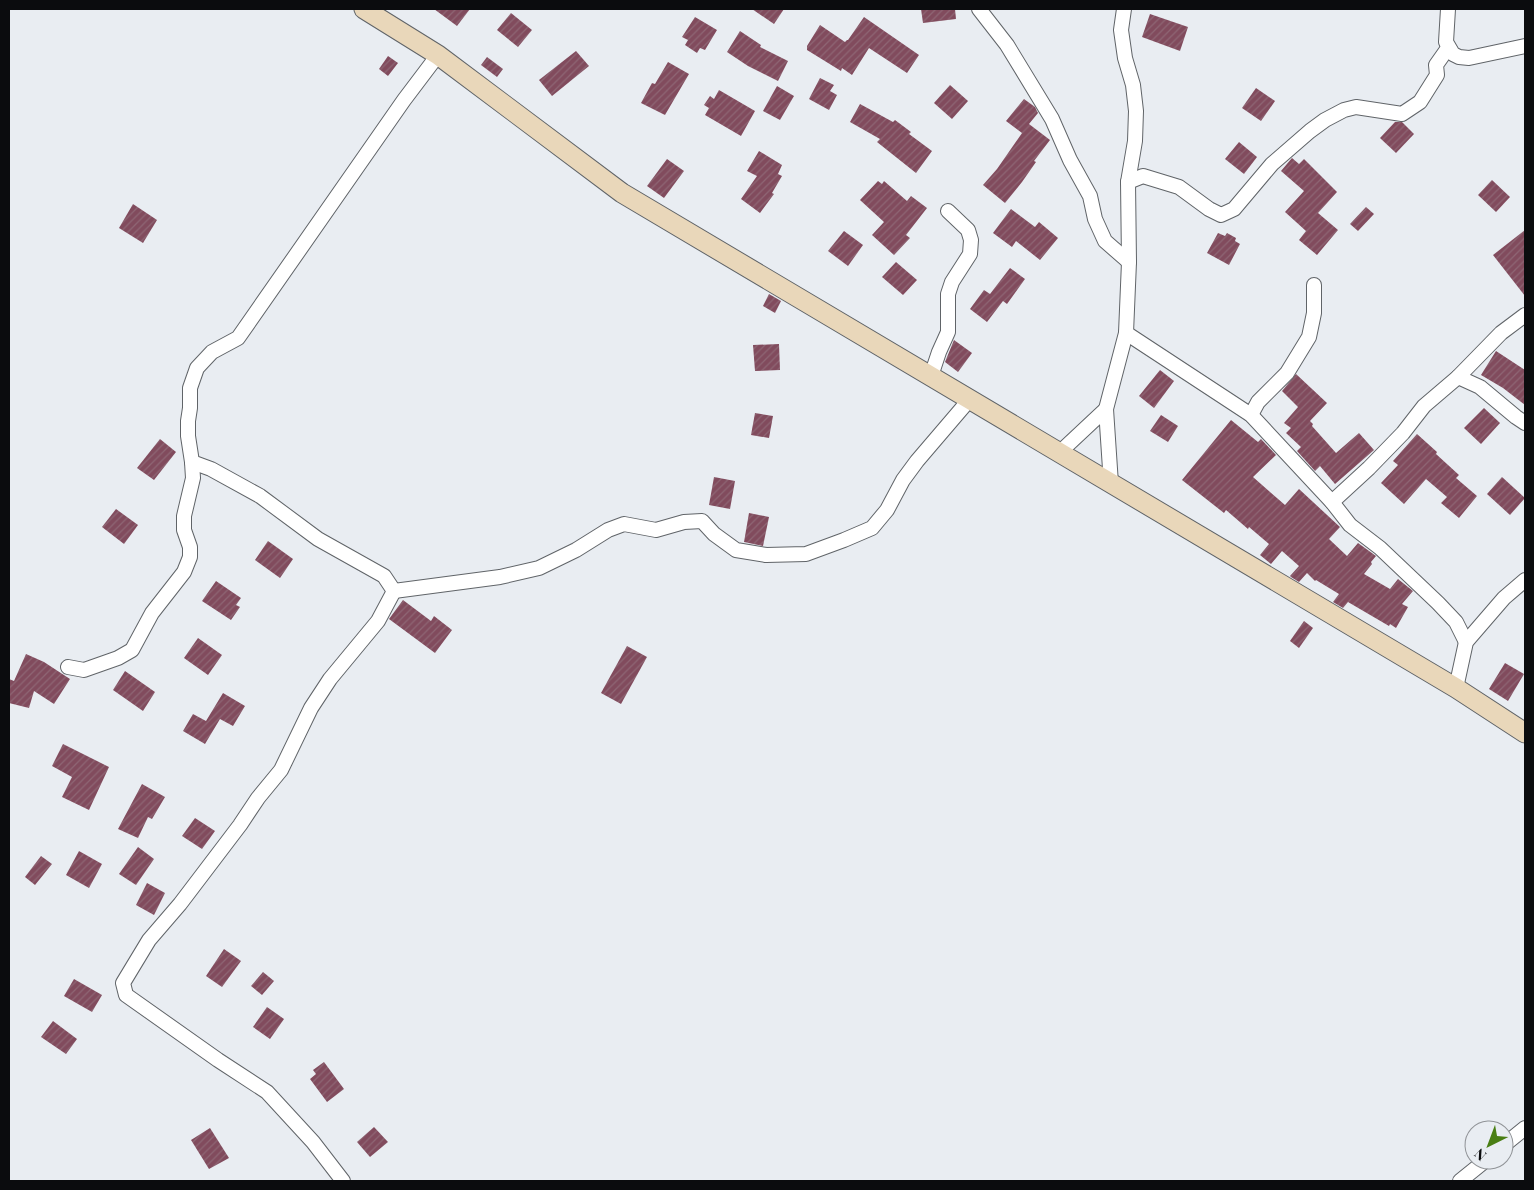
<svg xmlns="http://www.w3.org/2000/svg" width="1534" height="1190" font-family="'Playfair Display',serif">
  <defs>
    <pattern id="building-hatch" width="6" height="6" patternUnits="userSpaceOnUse" patternTransform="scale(1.25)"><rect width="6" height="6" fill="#814b5d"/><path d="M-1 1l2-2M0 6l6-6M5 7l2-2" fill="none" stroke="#8e6674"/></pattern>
  </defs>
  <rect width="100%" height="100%" fill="#e9edf2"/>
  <g fill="url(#building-hatch)">
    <polygon points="434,9 470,9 457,26"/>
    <polygon points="752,9 784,9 774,24"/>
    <polygon points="921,9 955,9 956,19 923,23"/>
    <polygon points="511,13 532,30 518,47 497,30"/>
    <polygon points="1150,14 1188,27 1180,51 1142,37"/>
    <polygon points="695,17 717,30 705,50 700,48 697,53 685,45 688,40 682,37"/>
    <polygon points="864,17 919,55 907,73 869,48 852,75 842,68 841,71 807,50 807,46 820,25 845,42 847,40 848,40"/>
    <polygon points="740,31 761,45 760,47 788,61 778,81 748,66 727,52"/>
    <polygon points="576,51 589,66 552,96 539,80"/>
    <polygon points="388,56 398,63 388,76 379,69"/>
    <polygon points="487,57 503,69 497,77 481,65"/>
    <polygon points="668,62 689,74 665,115 641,103 652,83 655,84"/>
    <polygon points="820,78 834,85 830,91 837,95 829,110 809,99"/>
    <polygon points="950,85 968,101 952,119 934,103"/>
    <polygon points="777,86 794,96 780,120 763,111"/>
    <polygon points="1256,88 1275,101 1261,121 1242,108"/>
    <polygon points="719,90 755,111 741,136 705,115 709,108 704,105 710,96 714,99"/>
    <polygon points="1024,99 1035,107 1038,113 1029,124 1050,140 1034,161 1036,162 1022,182 1005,203 983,185 997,169 1022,133 1006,121"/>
    <polygon points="860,104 893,122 895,120 911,132 909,134 932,151 916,173 877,142 880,139 850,122"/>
    <polygon points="1395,122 1402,122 1414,134 1396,153 1380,138"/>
    <polygon points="1239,142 1257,157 1244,174 1225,159"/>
    <polygon points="759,151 782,165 778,174 782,176 772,193 774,194 760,213 741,199 757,176 747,171"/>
    <polygon points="1292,158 1299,164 1304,159 1337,192 1318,213 1338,230 1317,255 1299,240 1306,231 1285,212 1304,191 1281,171"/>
    <polygon points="667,159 684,171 664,198 647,186"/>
    <polygon points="1492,180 1510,197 1496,212 1478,195"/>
    <polygon points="878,181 882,184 884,181 907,201 911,196 927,208 906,235 910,238 894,255 872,235 884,222 860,200"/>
    <polygon points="133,204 157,220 143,243 119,228"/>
    <polygon points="1366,207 1374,214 1358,231 1350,224"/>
    <polygon points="1011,209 1035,227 1039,222 1058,238 1040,260 1016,241 1012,247 993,233"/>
    <polygon points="1525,230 1525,296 1493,255"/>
    <polygon points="844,231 863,245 848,266 828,251"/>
    <polygon points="1218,233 1225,236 1227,233 1236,238 1235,241 1240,244 1229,265 1207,253"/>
    <polygon points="896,262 917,280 903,295 882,277"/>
    <polygon points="1010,268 1025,279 1007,304 1003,301 987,322 970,309 984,290 990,294"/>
    <polygon points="769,294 781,301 775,313 763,306"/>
    <polygon points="954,340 972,353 958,372 945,362"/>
    <polygon points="779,344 780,370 755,371 753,345"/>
    <polygon points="1496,351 1525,370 1525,405 1503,388 1481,375"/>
    <polygon points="1160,370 1174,381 1154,408 1139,396"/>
    <polygon points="1296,374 1327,403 1310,421 1313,424 1312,426 1336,453 1359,433 1374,450 1335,484 1320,466 1315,471 1297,451 1301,447 1286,433 1291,428 1284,423 1298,407 1282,391"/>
    <polygon points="1484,408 1500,423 1481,444 1464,428"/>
    <polygon points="755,413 773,416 769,438 751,435"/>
    <polygon points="1161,415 1178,426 1168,442 1150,431"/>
    <polygon points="1231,420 1258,442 1261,439 1276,455 1253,477 1285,505 1299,489 1340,527 1329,539 1347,556 1358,543 1376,556 1371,562 1372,564 1364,574 1390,589 1398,579 1413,591 1402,604 1408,607 1396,628 1390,624 1389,626 1348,602 1343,608 1333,602 1339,594 1316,580 1315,581 1307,573 1299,582 1291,577 1290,576 1299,566 1282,551 1271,564 1260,555 1269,544 1249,527 1248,529 1226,510 1224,513 1182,480"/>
    <polygon points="1417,434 1437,452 1436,454 1459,475 1456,478 1477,496 1459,518 1441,503 1447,497 1426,479 1404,504 1381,483 1398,465 1393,461"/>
    <polygon points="160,439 176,452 154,480 137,468"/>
    <polygon points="714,477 735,481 730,509 709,505"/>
    <polygon points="1502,477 1525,498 1510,515 1487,494"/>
    <polygon points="116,509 138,525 124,544 102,527"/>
    <polygon points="749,513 769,517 763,546 744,542"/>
    <polygon points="268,541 293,559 280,578 255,560"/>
    <polygon points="216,581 241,598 236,605 240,607 231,620 202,601"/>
    <polygon points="403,600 431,621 434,616 452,630 435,653 389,619"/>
    <polygon points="1304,621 1313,628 1299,648 1290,641"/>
    <polygon points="198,638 222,655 208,675 184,658"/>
    <polygon points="627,646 647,657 621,704 601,693"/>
    <polygon points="26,654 44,662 70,679 54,704 34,691 29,708 9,703 9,679 14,681"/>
    <polygon points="1505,663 1524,674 1508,701 1489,689"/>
    <polygon points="125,671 155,692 143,711 113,690"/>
    <polygon points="223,693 245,706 233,726 220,719 205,744 183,731 193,714 206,721"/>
    <polygon points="63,744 109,767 89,810 62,797 72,777 52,766"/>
    <polygon points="142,784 165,797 152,819 148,817 138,838 118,829"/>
    <polygon points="195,818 215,831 202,849 182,836"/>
    <polygon points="138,847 154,859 136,885 119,874"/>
    <polygon points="79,851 102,864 89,888 66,875"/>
    <polygon points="41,856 52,864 35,885 25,877"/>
    <polygon points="147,883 165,893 154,915 136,905"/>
    <polygon points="224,949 241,961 222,987 206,976"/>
    <polygon points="263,972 274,981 262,995 251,986"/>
    <polygon points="74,979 102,995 92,1012 64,996"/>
    <polygon points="267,1007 284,1019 270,1039 253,1027"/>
    <polygon points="53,1021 77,1039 66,1054 41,1037"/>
    <polygon points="324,1062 344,1089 327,1102 310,1079 316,1074 313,1070"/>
    <polygon points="374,1127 388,1142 370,1157 357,1142"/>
    <polygon points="210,1128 229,1158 209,1169 191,1140"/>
  </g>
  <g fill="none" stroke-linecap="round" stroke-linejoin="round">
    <g stroke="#606468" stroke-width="16">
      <g id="street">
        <polyline points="979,9 1007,45 1052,119 1070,160 1090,196 1095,219 1105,241 1129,262"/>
        <polyline points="1448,9 1446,42 1453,54 1459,57 1469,58 1525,46"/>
        <polyline points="1128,182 1143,176 1179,187 1209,209 1221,215 1234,209 1272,164 1310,131 1325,120 1344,110 1356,107 1402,114 1420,102 1437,75 1436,65 1448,48"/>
        <polyline points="1126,333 1251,415 1332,502 1350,525 1380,548 1438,603 1456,622 1466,642"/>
        <polyline points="931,376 939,352 948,332 948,294 952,282 970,254 971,240 968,230 948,211"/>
        <polyline points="1458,377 1501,333 1525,315"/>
        <polyline points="1251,415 1258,402 1287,373 1309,337 1314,313 1314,285"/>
        <polyline points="1059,453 1106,409"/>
        <polyline points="1111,484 1106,409 1126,333 1129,262 1128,182 1135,141 1136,111 1133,85 1125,58 1121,30 1124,9"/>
        <polyline points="1332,502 1369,468 1403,433 1424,406 1458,377 1480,387 1516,417 1525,423"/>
        <polyline points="394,591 500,577 539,568 576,550 608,530 624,524 656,530 684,522 702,521 714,534 736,550 766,555 806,554 844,540 872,528 887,510 903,480 917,461 970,399"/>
        <polyline points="68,667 84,670 118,658 132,650 152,613 184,572 190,557 190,547 184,530 184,516 193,478 192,462"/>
        <polyline points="1456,688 1466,642 1504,598 1525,580"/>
        <polyline points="1504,1145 1525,1128"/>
        <polyline points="343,1181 313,1142 267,1092 218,1060 126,995 123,983 149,940 180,904 240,825 258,798 281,770 311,708 330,679 378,621 394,591 384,576 318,539 260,496 211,469 192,462 188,436 188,421 190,408 190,388 197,368 212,352 238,338 404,100 438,55"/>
        <polyline points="1460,1181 1486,1160"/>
      </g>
    </g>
    <g stroke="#606468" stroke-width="21">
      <polyline id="secondary" points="364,9 438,55 622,193 1456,688 1525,733"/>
    </g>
    <use href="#street" stroke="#fff" stroke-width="14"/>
    <use href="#secondary" stroke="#e9d7ba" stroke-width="19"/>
  </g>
  <rect width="1534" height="1190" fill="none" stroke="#0b0c0e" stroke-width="20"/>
  <g transform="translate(1489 1145) rotate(222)"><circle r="24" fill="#e9edf2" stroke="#909397"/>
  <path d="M0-4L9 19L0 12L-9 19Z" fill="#497e13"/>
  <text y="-8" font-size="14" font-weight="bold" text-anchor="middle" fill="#0b0c0e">N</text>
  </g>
</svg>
